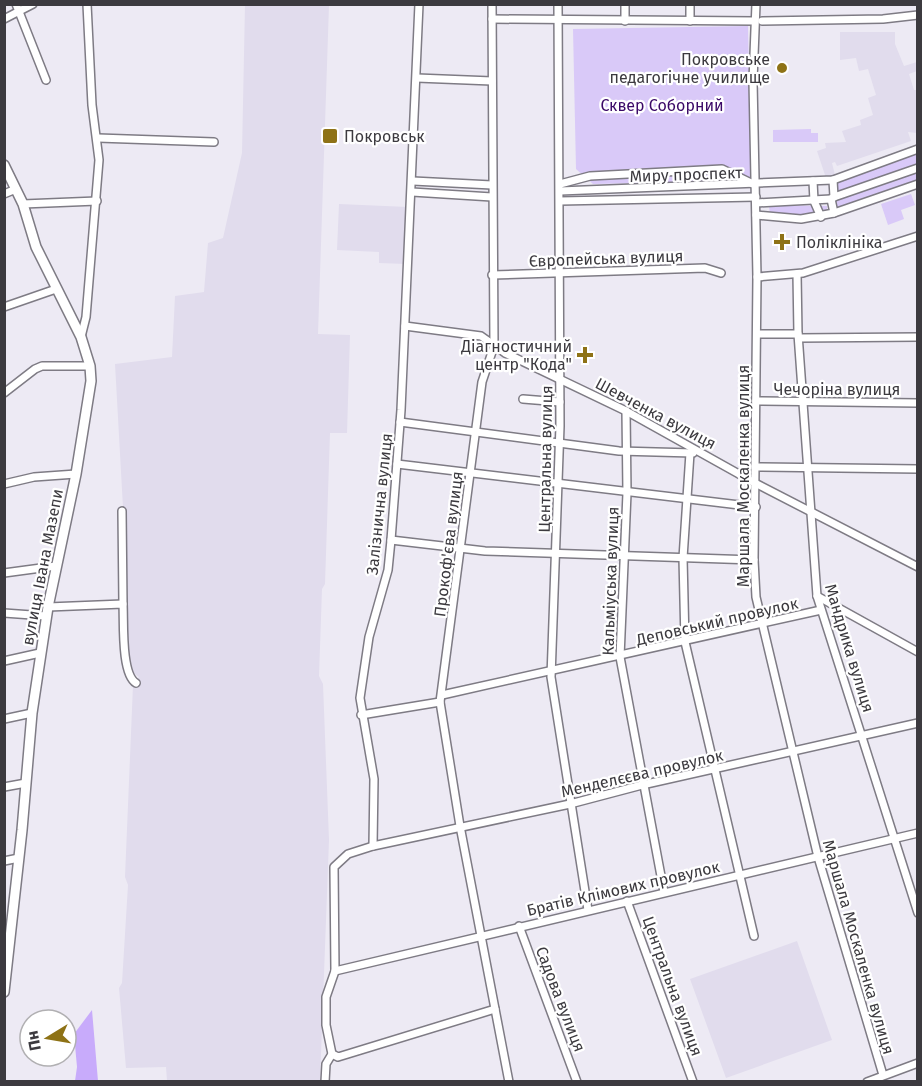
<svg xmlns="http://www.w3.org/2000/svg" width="922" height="1086" font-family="'Fira Sans',sans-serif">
  <rect width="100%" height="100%" fill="#edeaf4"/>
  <g fill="#e1dced">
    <polygon points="245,5 329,5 318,334 350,335 347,433 330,433 325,584 322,589 319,676 323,684 329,840 320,1081 167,1081 166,1067 126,1068 119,988 122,983 128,885 125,877 133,685 139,677 129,670 125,600 128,597 115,364 172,357 175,296 204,292 208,243 223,238 242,153"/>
    <polygon points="840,32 895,32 895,44 904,66 917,62 917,71 909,74 914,90 917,90 917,133 908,132 911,141 837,166 835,162 832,163 835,175 826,178 817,151 826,148 825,143 846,142 842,131 861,125 860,120 873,115 868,98 876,95 868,69 859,71 856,58 840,60"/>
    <polygon points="339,204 408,207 406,264 379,263 379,252 337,250"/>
    <polygon points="797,941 832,1040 726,1078 690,979"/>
  </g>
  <g fill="#d9c9f8">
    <polygon points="748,26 751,181 593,184 576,169 573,29"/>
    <polygon points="811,129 811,133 818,133 818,142 773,142 773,130"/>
    <polygon points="917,149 917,184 834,213 833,180"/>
    <polygon points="911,194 915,205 901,210 904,219 888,225 881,204"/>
    <polygon points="769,205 827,206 827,211 811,214 770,216"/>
  </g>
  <polygon fill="#c8abfb" points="92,1010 98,1081 75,1081 77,1067 74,1034"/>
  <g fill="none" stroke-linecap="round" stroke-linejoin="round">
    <g stroke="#7e7b84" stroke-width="10">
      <g id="minor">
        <polyline points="16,4 46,80"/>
        <polyline points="492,4 494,346 482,382 440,702 460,826 509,1082"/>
        <polyline points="558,4 560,426 551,677 588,910"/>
        <polyline points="690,4 690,21"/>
        <polyline points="756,4 753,81 757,277 754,560 756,597 818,857 883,1075"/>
        <polyline points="4,19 33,4"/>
        <polyline points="492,19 755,21"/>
        <polyline points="625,21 625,4"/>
        <polyline points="762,21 883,19 918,15"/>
        <polyline points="417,78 492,81"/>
        <polyline points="98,138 214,142"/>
        <polyline points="833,180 834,197 918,168"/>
        <polyline points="413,181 492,185"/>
        <polyline points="813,181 814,201 821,217"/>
        <polyline points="560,184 590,176 722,169 753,184"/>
        <polyline points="560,191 833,180 918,149"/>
        <polyline points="412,192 492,197"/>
        <polyline points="4,194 16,189"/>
        <polyline points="834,197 831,199 834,213 918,184"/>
        <polyline points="560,201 756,197"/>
        <polyline points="756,203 831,199"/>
        <polyline points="23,204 97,201"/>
        <polyline points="756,215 801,219 834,213"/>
        <polyline points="797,274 798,334 817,596 918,913"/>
        <polyline points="492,275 705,268 721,273"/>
        <polyline points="757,277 803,273 918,236"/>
        <polyline points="4,307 56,289"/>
        <polyline points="405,326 481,336 505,353 626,411 755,483 918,567"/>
        <polyline points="757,334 798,334"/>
        <polyline points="81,337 86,317 99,160 92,105 87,4"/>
        <polyline points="799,338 918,337"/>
        <polyline points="4,393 35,369 42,366 90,366"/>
        <polyline points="523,399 560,402"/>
        <polyline points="756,401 918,403"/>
        <polyline points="626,411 627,493 620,657 664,892"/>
        <polyline points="400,422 619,451 693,453"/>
        <polyline points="690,453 683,558 685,642 754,936"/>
        <polyline points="397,464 756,507"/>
        <polyline points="755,467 918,469"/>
        <polyline points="4,484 34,477 76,474"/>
        <polyline points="122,511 123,604"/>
        <polyline points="391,540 485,551 754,560"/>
        <polyline points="4,573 56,566"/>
        <polyline points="817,596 918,652"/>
        <path d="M48 607 123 604C124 622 121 674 136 683"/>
        <polyline points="4,613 46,616"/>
        <polyline points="4,661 40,653"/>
        <polyline points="442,695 821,610"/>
        <polyline points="361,715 440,702"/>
        <polyline points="4,719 32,713"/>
        <polyline points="4,787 26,783"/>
        <polyline points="373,846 374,779 360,698 369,637 388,570 391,540 401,410 419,4"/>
        <polyline points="4,861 19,858"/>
        <polyline points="627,901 693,1082"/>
        <polyline points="519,926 577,1082"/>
        <polyline points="335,971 918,833"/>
        <polyline points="332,1054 338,1057 495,1009"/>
        <polyline points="325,1082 326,1064 332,1054 326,1025 326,997 335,971 334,867 348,854 373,846 570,804 642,785 918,723"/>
        <polyline points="867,1082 918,1063"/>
      </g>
    </g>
    <g stroke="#7e7b84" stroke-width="12">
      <polyline id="major" points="4,165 23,204 36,247 81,337 90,366 91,381 76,474 48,607 32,713 22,830 4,992"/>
    </g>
    <use href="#minor" stroke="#fff" stroke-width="7"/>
    <use href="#major" stroke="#fff" stroke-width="9"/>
  </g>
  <g fill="#8e7216" stroke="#fff" stroke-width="2">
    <circle cx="782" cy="68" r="6"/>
    <rect x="322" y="128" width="16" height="16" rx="3"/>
    <path d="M779 233h6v6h6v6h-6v6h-6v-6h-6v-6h6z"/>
    <path d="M582 346h6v6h6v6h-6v6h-6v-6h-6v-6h6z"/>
  </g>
  <g text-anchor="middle" stroke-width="4.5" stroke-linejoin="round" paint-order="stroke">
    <g font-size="16" fill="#3c3a3f" stroke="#fff" text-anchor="end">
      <text x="770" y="65">Покровське<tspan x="770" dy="18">педагогічне училище</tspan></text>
      <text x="344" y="142" text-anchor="start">Покровськ</text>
      <text x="796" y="248" text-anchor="start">Поліклініка</text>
      <text x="572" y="352">Діагностичний<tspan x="572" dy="18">центр "Кода"</tspan></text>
    </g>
    <g font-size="16" fill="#3a0867" stroke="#fff">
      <text x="662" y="111">Сквер Соборний</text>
    </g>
    <g font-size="16" fill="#3c3a3f" stroke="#fff">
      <text transform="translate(686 174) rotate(-2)" y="6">Миру проспект</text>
      <text transform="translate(606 258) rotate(-2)" y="6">Європейська вулиця</text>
      <text x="837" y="395">Чечоріна вулиця</text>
      <text transform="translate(656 413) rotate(28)" y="6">Шевченка вулиця</text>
      <text transform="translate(545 459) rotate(-89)" y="6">Центральна вулиця</text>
      <text transform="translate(743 476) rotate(-90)" y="6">Маршала Москаленка вулиця</text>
      <text transform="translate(379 504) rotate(-84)" y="6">Залізнична вулиця</text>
      <text transform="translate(448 544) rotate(-83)" y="6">Прокоф'єва вулиця</text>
      <text transform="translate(42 567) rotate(-79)" y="6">вулиця Івана Мазепи</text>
      <text transform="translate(610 581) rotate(-88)" y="6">Кальміуська вулиця</text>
      <text transform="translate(717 621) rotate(-13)" y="6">Деповський провулок</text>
      <text transform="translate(850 648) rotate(73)" y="6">Мандрика вулиця</text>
      <text transform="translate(642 773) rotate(-13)" y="6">Менделєєва провулок</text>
      <text transform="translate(623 888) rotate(-13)" y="6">Братів Клімових провулок</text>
      <text transform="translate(859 947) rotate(74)" y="6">Маршала Москаленка вулиця</text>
      <text transform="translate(673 986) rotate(70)" y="6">Центральна вулиця</text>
      <text transform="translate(561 999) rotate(69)" y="6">Садова вулиця</text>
    </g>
  </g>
  <rect width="922" height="1086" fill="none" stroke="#3c3a3f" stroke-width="12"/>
  <g transform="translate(48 1038) rotate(259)"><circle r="28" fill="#ffffff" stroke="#b1b0b2" stroke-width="1.5"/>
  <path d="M0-4.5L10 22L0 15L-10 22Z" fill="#8e7216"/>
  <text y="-9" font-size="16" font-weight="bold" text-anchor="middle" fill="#3c3a3f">Пн</text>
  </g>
</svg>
